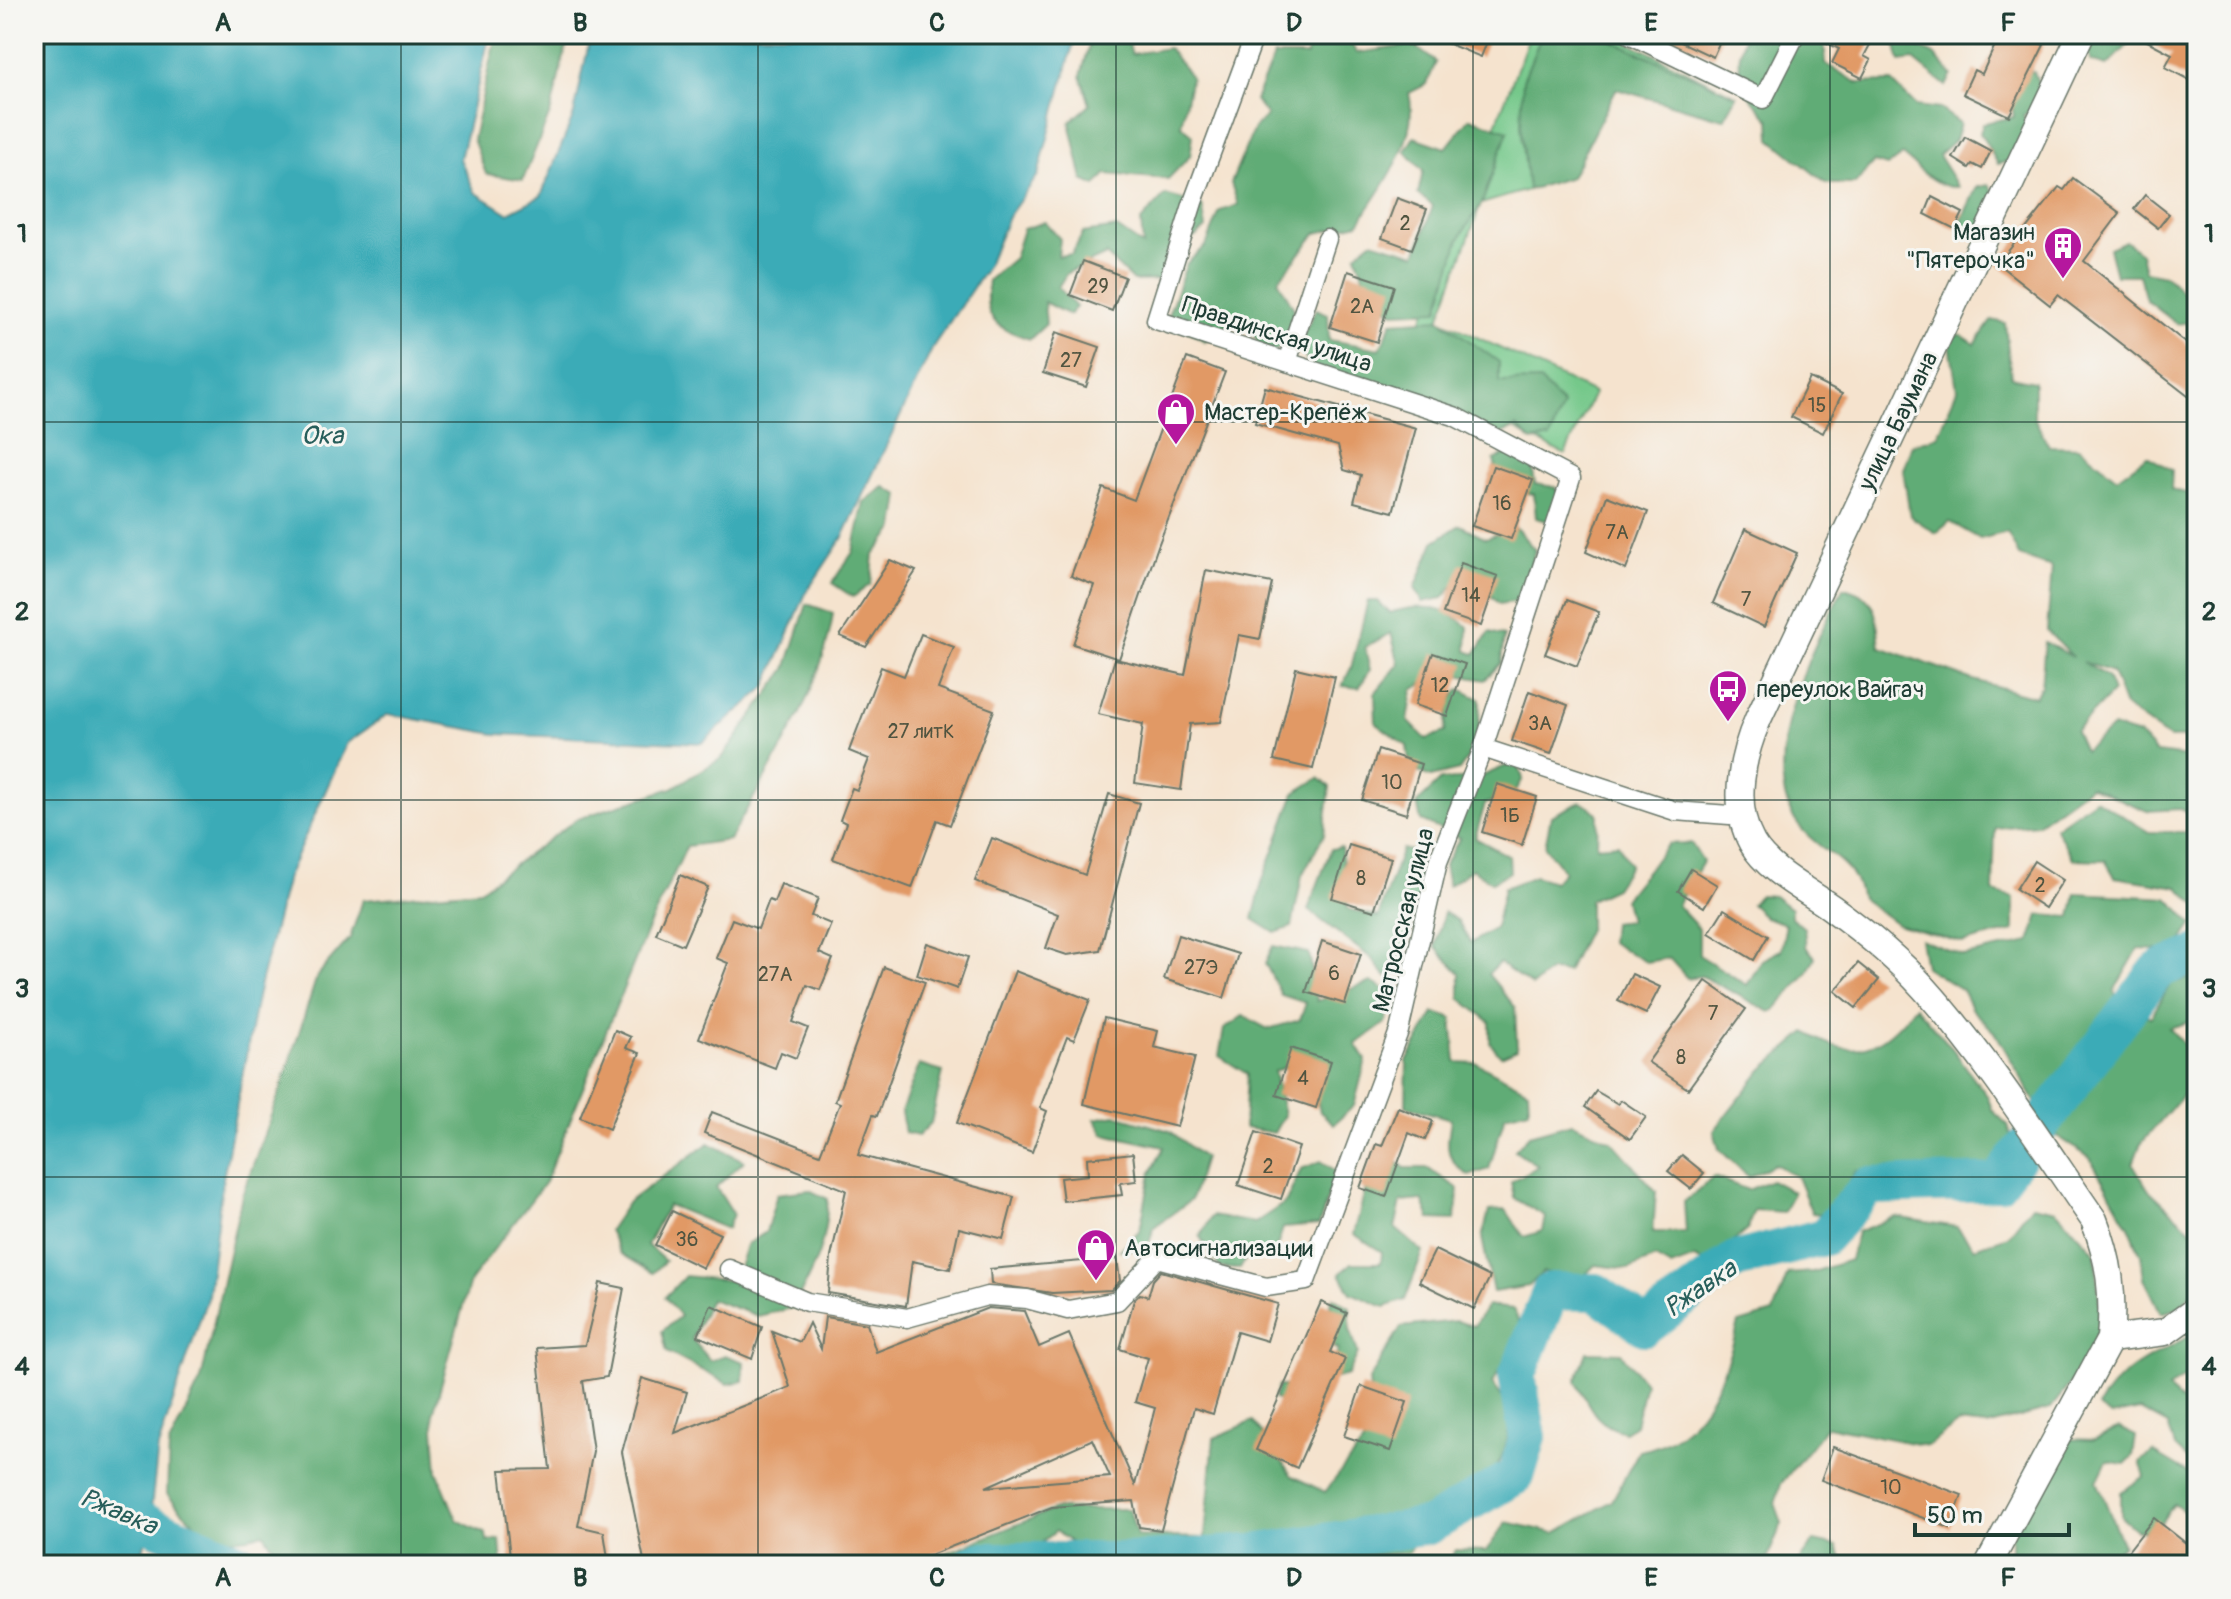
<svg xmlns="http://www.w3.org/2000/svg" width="2231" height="1599" font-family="Pangolin,sans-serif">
  <rect width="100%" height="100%" fill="#f6f6f2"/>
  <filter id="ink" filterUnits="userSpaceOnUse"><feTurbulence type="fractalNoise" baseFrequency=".0125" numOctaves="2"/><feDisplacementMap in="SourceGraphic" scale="16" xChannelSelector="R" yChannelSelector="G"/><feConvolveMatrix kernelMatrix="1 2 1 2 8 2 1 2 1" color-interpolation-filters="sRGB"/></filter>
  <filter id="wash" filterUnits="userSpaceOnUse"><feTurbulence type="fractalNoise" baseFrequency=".006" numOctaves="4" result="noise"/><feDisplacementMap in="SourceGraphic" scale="32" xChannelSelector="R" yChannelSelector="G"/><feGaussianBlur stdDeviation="1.8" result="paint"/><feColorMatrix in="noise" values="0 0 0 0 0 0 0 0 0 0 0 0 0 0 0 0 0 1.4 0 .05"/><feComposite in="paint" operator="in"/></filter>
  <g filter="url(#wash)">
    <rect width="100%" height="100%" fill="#f5e3ce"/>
    <polygon fill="#75c88a" stroke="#4a825f" stroke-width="2" points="1530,34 1612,34 1737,96 1616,89 1571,177 1481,204 1439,319 1594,393 1565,455 1462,402 1400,380"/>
    <g fill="#60ac76" stroke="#407455" stroke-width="2">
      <polygon points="496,34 569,34 551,111 523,180 486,174 473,139"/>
      <polygon points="1092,34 1125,34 1132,54 1168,48 1191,77 1181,125 1193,135 1190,156 1168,179 1106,174 1096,186 1083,180 1070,122 1090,105 1081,76"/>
      <path d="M1308 34H1344L1357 53 1413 45 1436 62 1427 84 1409 93C1420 140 1383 185 1359 223L1317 233 1278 280 1294 309 1293 334 1267 359 1243 315 1205 341 1167 318 1187 263 1206 246 1220 211 1238 205 1231 183 1254 128 1267 116 1255 100 1274 56H1307Z"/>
      <polygon points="1542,34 1598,34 1737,96 1724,119 1616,89 1571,177 1528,190 1521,125 1523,80"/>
      <path d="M1745 34H1796L1798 38 1818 34 1824 38 1826 64 1858 83 1892 82 1916 106 1940 109 1960 123 1955 140 1938 155 1958 187C1937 189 1917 167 1902 155L1887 166 1874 162 1855 184H1827L1771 139 1770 119C1743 92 1731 73 1745 34Z"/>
      <polygon points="1879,34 1911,34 1910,43 1934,55 1952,75 1946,86 1914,60 1900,62 1895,42 1879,37"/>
      <polygon points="2099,34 2134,34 2134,39 2107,66 2090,61 2088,46"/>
      <polygon points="2020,69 2034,72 2043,94 2034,109 2023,115 2027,127 2010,161 1998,164 1980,133 1983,123 2014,117 2012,106"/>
      <polygon points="1470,118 1508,131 1482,203 1459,239 1438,310 1394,312 1370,297 1356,254 1372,241 1416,254 1433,206 1418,194 1423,171 1405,151 1414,137 1446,148"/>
      <polygon points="1989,185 1996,194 1981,227 1968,229 1962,219 1977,187"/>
      <path d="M1165 195 1202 205 1206 228 1169 258 1163 280 1133 281 1106 255 1067 273 1058 287 1076 307 1069 315 1044 302 1046 324 1030 339C994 327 983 320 988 280L1014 258 1023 229 1045 222 1060 239 1058 256 1072 254 1083 233 1117 228 1143 246 1141 221Z"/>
      <polygon points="2125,241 2141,253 2145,271 2165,275 2196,305 2196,321 2177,324 2146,300 2139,275 2116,275 2109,248"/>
      <polygon points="1316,309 1328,314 1329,340 1380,349 1392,322 1439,319 1499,362 1499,382 1540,381 1563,405 1550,438 1532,441 1517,427 1499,435 1401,396 1369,379 1338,383 1309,366 1299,343"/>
      <path d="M1992 320 2005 323 2011 377 2034 382V418L2049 446 2079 447 2117 478 2147 456 2172 470 2171 489 2197 496V737L2169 738 2125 707 2112 672 2083 662 2107 677 2113 692 2075 731 2084 751 2113 727 2139 735 2156 753 2197 758V818L2180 809 2147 811 2090 786 2037 824 1995 828 1993 892 2014 898V931L1963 943 1897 924 1861 898C1852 856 1823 856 1799 826 1753 766 1813 645 1843 588 1879 596 1876 616 1880 647L1970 679 2035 697 2041 686 2045 642 2073 657 2047 631 2052 567 2019 556 2007 532 1980 539 1950 522 1936 533 1910 516 1903 469 1912 445 1938 436 1957 389 1949 338 1960 334 1975 344Z"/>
      <polygon points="1509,453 1532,462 1535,484 1555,487 1561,499 1551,522 1536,518 1534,494 1501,489 1494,460"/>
      <polygon points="884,487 900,495 895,528 874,555 871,584 853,597 832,583 853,552 864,502"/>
      <polygon points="1460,525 1486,538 1516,528 1535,550 1521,601 1499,604 1467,570 1443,598 1423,602 1415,588 1434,542"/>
      <path d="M1368 601H1378L1390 613C1420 603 1445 606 1468 627L1467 651 1475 654 1490 632 1504 636 1501 663 1485 680 1441 672 1413 690 1408 721 1426 739 1445 732 1449 703 1460 689 1480 699 1478 743 1459 770 1431 777 1410 769 1407 746 1376 723 1375 693 1399 664 1391 633 1365 647 1370 670 1359 688 1342 686 1351 668Z"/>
      <path d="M807 604 833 613C823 690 767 773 729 840L687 846 648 928 545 1182 470 1281 433 1414 437 1471 457 1520 486 1534 487 1542 500 1539 502 1565H334L332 1562C302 1567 279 1560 264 1533 216 1549 196 1528 167 1494L169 1445 201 1380 242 1195 286 1074 317 976 350 938 363 900 480 890 577 819 672 788 722 758 786 669Z"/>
      <polygon points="1517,761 1523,779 1514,794 1485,804 1475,838 1509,856 1510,872 1492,882 1472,869 1448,886 1444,865 1460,838 1421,821 1417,803 1441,780 1478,778"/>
      <polygon points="1319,778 1330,787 1324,835 1302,875 1292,927 1275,933 1253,919 1262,882 1295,793"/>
      <polygon points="2095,799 2149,832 2186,832 2197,837 2197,905 2178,887 2115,877 2105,860 2073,859 2055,827"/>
      <polygon points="1581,802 1598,813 1597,846 1618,844 1630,865 1615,888 1589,900 1589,927 1567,972 1550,971 1532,986 1499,963 1488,974 1515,1007 1517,1049 1501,1056 1490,1043 1490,1022 1460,998 1460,973 1435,947 1444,912 1457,920 1471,943 1495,928 1504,888 1535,876 1554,882 1564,871 1545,847 1551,816"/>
      <polygon points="1691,843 1703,862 1677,905 1699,929 1699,955 1747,985 1762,960 1781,950 1786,924 1765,917 1751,904 1760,895 1774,896 1791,909 1791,917 1804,928 1806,947 1815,957 1807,973 1775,1010 1770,1012 1702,976 1687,978 1669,958 1646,962 1610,942 1612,923 1629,921 1624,899 1668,844"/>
      <polygon points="1341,847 1348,909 1378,917 1402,849 1421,853 1419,897 1399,972 1386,977 1371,958 1308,910 1331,849"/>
      <polygon points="2076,893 2168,898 2193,924 2175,951 2138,949 2114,991 2120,1008 2151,1017 2171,983 2197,977 2197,1020 2169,1028 2192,1053 2192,1084 2140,1145 2133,1164 2148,1189 2197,1235 2197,1285 2179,1308 2161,1313 2144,1278 2141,1255 2130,1228 2090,1158 2053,1133 1995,1032 1972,1010 1962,990 1925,967 1920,939 1964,956 2030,942 2039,915 2071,917"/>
      <polygon points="1273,946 1309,953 1317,1001 1371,982 1389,992 1387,1022 1356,1044 1366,1060 1354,1106 1334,1124 1320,1112 1308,1061 1274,1071 1284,1115 1274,1133 1244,1128 1247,1074 1219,1056 1224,1029 1243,1016 1268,1029 1300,1020 1306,1003 1281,995 1265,963"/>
      <path d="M1915 1006 1951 1047 1988 1097 1992 1110 2008 1125 2017 1165 2005 1182 1979 1170 1972 1190 1958 1200 1930 1193C1912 1159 1889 1168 1856 1171L1828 1215 1812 1213 1797 1177 1775 1164 1749 1177 1719 1149 1714 1131 1762 1070 1806 1032C1853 1063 1883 1049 1915 1006Z"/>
      <path d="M1434 1013 1452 1018 1456 1062 1477 1063 1528 1090 1529 1109 1505 1115 1489 1169 1469 1176C1443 1157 1447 1148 1451 1119L1406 1106 1407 1061Z"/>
      <polygon points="919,1065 943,1072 931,1123 918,1136 905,1133 901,1112"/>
      <polygon points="1115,1115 1170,1131 1204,1158 1191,1200 1154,1227 1147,1250 1120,1250 1140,1230 1151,1173 1164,1147 1104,1134 1095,1119"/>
      <polygon points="1572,1123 1612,1141 1656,1191 1653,1232 1686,1232 1684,1202 1714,1177 1748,1190 1771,1180 1793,1192 1784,1212 1754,1210 1747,1230 1706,1264 1695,1258 1671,1267 1655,1258 1629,1269 1595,1265 1583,1277 1543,1272 1529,1286 1493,1292 1482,1238 1489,1211 1506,1210 1524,1237 1542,1231 1545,1216 1514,1198 1511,1182 1538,1166 1515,1150 1529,1135"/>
      <polygon points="709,1143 744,1161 716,1187 733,1214 727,1229 668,1205 647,1245 665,1261 653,1273 620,1253 609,1230 628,1202"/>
      <polygon points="1388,1155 1405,1168 1427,1168 1459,1189 1455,1220 1430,1219 1422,1200 1401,1202 1395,1228 1423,1252 1405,1300 1385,1307 1351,1293 1340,1274 1351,1263 1381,1263 1382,1252 1354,1234 1371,1168"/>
      <polygon points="1321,1161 1336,1171 1319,1225 1283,1228 1275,1253 1248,1255 1240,1269 1220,1268 1200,1237 1212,1216 1255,1223 1286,1202 1301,1169"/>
      <path d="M809 1190 828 1199C825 1249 815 1265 793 1308L758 1316 710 1299 692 1339 710 1361 725 1355 744 1362 743 1381 728 1384 667 1352 662 1331 680 1316 665 1297 685 1276 735 1281 746 1245 766 1232 777 1194Z"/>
      <path d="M2032 1205 2056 1210 2095 1252 2100 1309 2096 1341 2084 1366 2050 1409 1986 1426 1959 1423 1927 1446 1827 1426 1781 1484 1775 1503 1782 1523 1765 1564C1743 1559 1715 1552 1695 1565H1446L1456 1550 1486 1551 1507 1522 1555 1533 1612 1501 1639 1451C1703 1440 1724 1378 1739 1323L1773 1313 1788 1274 1813 1272 1850 1260 1857 1232 1895 1217 1957 1227 1974 1248 2008 1236Z"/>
      <path d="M1333 1297 1350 1307V1329L1358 1353 1348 1375 1329 1380 1299 1409 1274 1399 1278 1386C1307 1387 1329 1378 1339 1349L1318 1343Z"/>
      <path d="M1487 1306 1513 1309 1523 1331 1492 1383C1497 1391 1507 1401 1508 1410 1513 1443 1498 1480 1465 1491L1451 1523 1419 1535 1408 1553 1320 1558 1310 1565H1214L1205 1536 1214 1438 1253 1421 1292 1476 1325 1492 1374 1429 1369 1380 1401 1327 1456 1321 1474 1326Z"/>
      <path d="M2197 1332V1369L2168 1389 2197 1415V1468L2175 1447 2168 1425 2140 1410 2111 1416 2098 1407C2117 1369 2161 1352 2197 1332Z"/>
      <path d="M1587 1352 1621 1353 1645 1383 1635 1425 1625 1432C1595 1425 1590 1407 1576 1381Z"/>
      <polygon points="2119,1428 2136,1436 2133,1456 2125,1464 2107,1461 2097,1481 2123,1546 2111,1556 2088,1551 2068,1561 2070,1565 2011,1565 2011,1518 2070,1439 2095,1440"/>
      <polygon points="2153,1452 2195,1477 2197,1521 2174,1504 2155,1531 2136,1530 2121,1517 2121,1492 2145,1476 2140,1462"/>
      <polygon points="1055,1509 1129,1509 1137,1536 1203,1538 1210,1564 1121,1565 1116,1554 1081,1551 1056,1531 1038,1546 1006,1545 995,1565 917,1565"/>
      <polygon points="1814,1541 1837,1546 1845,1565 1796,1565"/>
    </g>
    <polygon fill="#3babb7" stroke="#2d7476" stroke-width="2" points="34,34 490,34 460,159 475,192 508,213 541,196 574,114 590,38 594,34 1076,34 1038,175 1008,217 987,267 934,345 843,537 806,593 766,687 702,743 495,734 388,714 347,743 287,877 258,992 222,1184 208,1295 158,1448 149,1526 140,1565 34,1565"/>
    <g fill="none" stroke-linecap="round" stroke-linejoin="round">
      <g stroke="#3babb7" stroke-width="38">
        <polyline points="34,1476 247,1565"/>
        <polyline points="971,1565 981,1561 1131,1561 1253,1553 1428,1526 1516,1476 1528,1437 1517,1376 1551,1291 1596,1292 1645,1327 1735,1260 1824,1237 1869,1186 1998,1182 2158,970 2197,954"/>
      </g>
    </g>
    <g id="blocks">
      <g fill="#e19965" fill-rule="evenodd">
        <polygon points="1424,34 1490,34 1481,57"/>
        <polygon points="1664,34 1723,34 1713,57"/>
        <polygon points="1810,34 1854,34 1871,43 1864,56 1871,60 1862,78 1832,63 1839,49"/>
        <polygon points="2000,34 2020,34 2044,45 2009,116 1963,94 1974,70 1982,74"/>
        <polygon points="2134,34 2197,34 2197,84 2165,67 2172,54"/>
        <polygon points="1965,137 1991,151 1982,169 1972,164 1969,168 1953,158"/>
        <polygon points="2073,178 2120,213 2084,261 2197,352 2197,403 2058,295 2050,305 1998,264 2059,187 2064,190"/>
        <polygon points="2145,195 2169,214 2158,228 2134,209"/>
        <polygon points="1932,197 1963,213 1955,229 1925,214"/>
        <polygon points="1397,198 1427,209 1412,249 1382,238"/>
        <polygon points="1083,261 1125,277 1112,311 1070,295"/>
        <polygon points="1348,271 1394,286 1377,342 1330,327"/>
        <polygon points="1056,332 1100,347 1086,387 1043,373"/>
        <polygon points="1187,358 1225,372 1158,546 1119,659 1073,644 1094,585 1071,576 1103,488 1134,500"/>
        <polygon points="1810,378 1842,394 1823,433 1791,417"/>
        <polygon points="1265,387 1416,428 1393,512 1354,502 1361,475 1344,470 1338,446 1255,423"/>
        <polygon points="1493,466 1533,480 1511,539 1472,526"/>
        <polygon points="1607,496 1648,512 1626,570 1586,552"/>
        <polygon points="1745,529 1797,553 1764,627 1713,603"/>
        <polygon points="890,560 916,571 866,647 840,636"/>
        <polygon points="1461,563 1498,576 1481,626 1443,613"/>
        <polygon points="1206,570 1272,583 1260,639 1239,635 1221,722 1190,724 1181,790 1135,783 1143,724 1098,714 1115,659 1185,675"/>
        <polygon points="1567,600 1599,612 1577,666 1545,654"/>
        <polygon points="921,634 954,647 938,689 994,710 950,825 937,820 912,888 833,859 846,823 840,820 852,788 857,790 869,759 849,751 881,667 904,676"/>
        <polygon points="1433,653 1465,664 1447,716 1415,705"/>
        <polygon points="1296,668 1335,677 1313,769 1274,760"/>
        <polygon points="1529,691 1568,705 1551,754 1512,741"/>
        <polygon points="1378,750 1421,764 1406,814 1362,800"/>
        <polygon points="1497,784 1537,797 1522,845 1482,832"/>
        <polygon points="1109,794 1139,803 1100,950 1067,955 1046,948 1058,914 975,881 992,838 1085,875"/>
        <polygon points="1349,845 1391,858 1374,911 1332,898"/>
        <polygon points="2034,861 2063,880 2045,908 2016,889"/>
        <polygon points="1691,869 1717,885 1704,907 1678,891"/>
        <polygon points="680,875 708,887 683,945 656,934"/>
        <polygon points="781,884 818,898 811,916 831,924 819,953 833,959 820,990 807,985 793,1022 808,1028 796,1058 781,1052 775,1068 699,1038 728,963 716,958 732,919 758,929 769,900 774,902"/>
        <polygon points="1724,909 1768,936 1754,960 1709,933"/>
        <polygon points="1178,935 1238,954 1224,998 1164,979"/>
        <polygon points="1322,941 1361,954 1345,1004 1306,992"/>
        <polygon points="927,943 968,957 957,989 917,975"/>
        <polygon points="1858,963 1879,980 1856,1008 1835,991"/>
        <polygon points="884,967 925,982 877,1116 873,1115 858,1155 1014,1197 1003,1239 959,1228 950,1269 912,1261 906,1306 828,1293 831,1257 846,1190 704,1133 712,1112 820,1154 840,1103 835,1101"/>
        <polygon points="1015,971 1090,1000 1074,1040 1067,1037 1040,1108 1047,1111 1032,1152 957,1123"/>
        <polygon points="1632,974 1660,987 1646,1014 1618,1001"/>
        <polygon points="1706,981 1746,1009 1688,1089 1648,1062"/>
        <polygon points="1104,1018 1158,1031 1154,1047 1195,1057 1177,1127 1084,1104"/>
        <polygon points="615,1030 631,1037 626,1048 640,1053 609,1129 580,1117"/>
        <polygon points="1291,1048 1331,1061 1316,1108 1276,1095"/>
        <polygon points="1596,1091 1618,1104 1621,1100 1646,1117 1630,1139 1585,1107"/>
        <polygon points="1398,1107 1433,1121 1425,1140 1409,1133 1386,1197 1360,1188 1376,1144 1382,1146"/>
        <polygon points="1256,1132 1299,1147 1281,1199 1238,1185"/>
        <polygon points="1133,1153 1136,1181 1120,1183 1122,1195 1063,1201 1060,1178 1088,1175 1087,1158"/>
        <polygon points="1682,1155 1704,1173 1691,1189 1668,1171"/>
        <polygon points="672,1211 720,1234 703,1268 655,1245"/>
        <polygon points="1435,1250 1490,1277 1474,1309 1419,1282"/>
        <polygon points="1117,1258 1120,1281 1111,1290 1052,1293 991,1284 990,1269"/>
        <path d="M1161 1271 1278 1304 1267 1341 1237 1332 1213 1414 1194 1408 1161 1530 1139 1527 1134 1501 1052 1507 905 1565H645L622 1452 642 1378 687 1392 675 1433 790 1387 772 1331 800 1342 809 1323 821 1349 825 1317 867 1324 876 1352 988 1308 1024 1311 1039 1347 1069 1334 1135 1485 1155 1408 1135 1402 1148 1358 1120 1349 1134 1300 1140 1294 1148 1297 1153 1280ZM1093 1439 1110 1477 986 1487Z"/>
        <polygon points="600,1283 624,1288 607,1377 583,1381 593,1451 578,1526 604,1532 609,1565 511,1565 500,1470 550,1469 537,1348 585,1345"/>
        <polygon points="1321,1302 1347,1313 1330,1352 1345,1359 1297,1468 1256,1450"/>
        <polygon points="711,1305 762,1327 752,1359 698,1336"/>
        <polygon points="1361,1386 1407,1402 1390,1451 1344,1436"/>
        <polygon points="1833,1447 1962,1495 1950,1528 1821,1480"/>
        <polygon points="2154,1518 2197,1552 2197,1565 2146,1565 2128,1551"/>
      </g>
    </g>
  </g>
  <g filter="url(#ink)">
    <use href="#blocks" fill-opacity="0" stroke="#6a776a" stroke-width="2"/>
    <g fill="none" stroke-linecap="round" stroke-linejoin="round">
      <g stroke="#6a776a" stroke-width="21">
        <g id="street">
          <polyline points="1629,34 1763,99 1796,34"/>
          <polyline points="1410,36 1411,34"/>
          <polyline points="1287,362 1327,239"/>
          <polyline points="1483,748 1675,811 1743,816"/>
          <polyline points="729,1269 807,1302 907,1318 987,1296 1027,1299 1068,1310 1117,1301 1157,1258 1266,1287 1306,1281 1399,1031 1438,862 1483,748 1571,478 1454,416 1156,320 1193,202 1255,34"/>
        </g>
      </g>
      <g stroke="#6a776a" stroke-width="29">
        <g id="secondary">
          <polyline points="2110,1339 2165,1332 2197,1309"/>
          <path d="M1988 1565 2110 1339C2114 1295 2110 1260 2094 1220 2040 1142 1988 1059 1924 988 1897 958 1865 932 1832 908 1807 890 1768 871 1752 843 1731 805 1742 756 1758 719L2081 34"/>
        </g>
      </g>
      <use href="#street" stroke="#fff" stroke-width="18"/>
      <use href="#secondary" stroke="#fff" stroke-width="26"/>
    </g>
  </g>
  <path fill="none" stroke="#1f3d34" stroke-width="2" stroke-opacity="0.55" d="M401 34V1565M758 34V1565M1116 34V1565M1473 34V1565M1830 34V1565M34 422H2197M34 800H2197M34 1177H2197"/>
  <defs>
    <g id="building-pin" transform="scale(2)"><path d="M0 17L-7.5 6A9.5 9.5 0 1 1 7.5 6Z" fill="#b5179e" stroke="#f6f6f2"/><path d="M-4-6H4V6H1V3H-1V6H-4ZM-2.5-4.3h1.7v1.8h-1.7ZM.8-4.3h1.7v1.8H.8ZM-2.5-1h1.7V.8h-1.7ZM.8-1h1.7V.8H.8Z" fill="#fff"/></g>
    <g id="shop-pin" transform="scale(2)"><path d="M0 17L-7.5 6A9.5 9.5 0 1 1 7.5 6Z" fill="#b5179e" stroke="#f6f6f2"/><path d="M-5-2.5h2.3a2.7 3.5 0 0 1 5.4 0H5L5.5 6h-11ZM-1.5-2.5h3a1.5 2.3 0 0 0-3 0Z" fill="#fff"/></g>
    <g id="bus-pin" transform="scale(2)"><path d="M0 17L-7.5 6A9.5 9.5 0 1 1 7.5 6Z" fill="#b5179e" stroke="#f6f6f2"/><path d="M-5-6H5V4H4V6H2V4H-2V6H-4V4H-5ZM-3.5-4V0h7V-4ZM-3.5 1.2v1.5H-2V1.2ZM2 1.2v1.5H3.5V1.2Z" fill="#fff"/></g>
  </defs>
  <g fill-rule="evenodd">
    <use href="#building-pin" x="2063" y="246"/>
    <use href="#shop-pin" x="1176" y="412"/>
    <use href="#bus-pin" x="1728" y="689"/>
    <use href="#shop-pin" x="1096" y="1248"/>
  </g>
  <g text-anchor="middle" stroke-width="6" stroke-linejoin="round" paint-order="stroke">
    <g font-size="20" fill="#505440">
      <text x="1405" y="230">2</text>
      <text x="1098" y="293">29</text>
      <text x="1362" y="313">2А</text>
      <text x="1071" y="367">27</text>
      <text x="1817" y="412">15</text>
      <text x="1502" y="510">16</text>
      <text x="1617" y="539">7А</text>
      <text x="1471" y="602">14</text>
      <text x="1746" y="606">7</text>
      <text x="1440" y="692">12</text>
      <text x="1540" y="730">3А</text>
      <text x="921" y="738">27 литК</text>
      <text x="1392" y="789">10</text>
      <text x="1510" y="822">1Б</text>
      <text x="1361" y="885">8</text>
      <text x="2040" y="892">2</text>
      <text x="1201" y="974">27Э</text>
      <text x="1334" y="980">6</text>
      <text x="775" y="981">27А</text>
      <text x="1713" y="1020">7</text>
      <text x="1681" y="1064">8</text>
      <text x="1303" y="1085">4</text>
      <text x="1268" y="1173">2</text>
      <text x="687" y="1246">36</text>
      <text x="1891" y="1494">10</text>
    </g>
    <g font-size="24" fill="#1f3d34" stroke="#f6f6f2" text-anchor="start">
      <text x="2035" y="240" text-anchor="end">Магазин<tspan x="2035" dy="28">"Пятерочка"</tspan></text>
      <text x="1204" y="420">Мастер-Крепёж</text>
      <text x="1756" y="697">переулок Вайгач</text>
      <text x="1124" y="1256">Автосигнализации</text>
    </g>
    <g font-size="24" fill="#1f3d34" stroke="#f6f6f2">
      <text transform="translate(1277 334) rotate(18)" y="8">Правдинская улица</text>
      <text transform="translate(1898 421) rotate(-64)" y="8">улица Баумана</text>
      <text transform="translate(1403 920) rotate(-76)" y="8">Матросская улица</text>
    </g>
    <g font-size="26" font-style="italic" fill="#275e5b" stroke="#f6f6f2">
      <text x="322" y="444">Ока</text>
      <text transform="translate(1700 1288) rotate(-34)" y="9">Ржавка</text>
      <text transform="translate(119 1511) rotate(23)" y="9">Ржавка</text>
    </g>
  </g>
  <rect width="2231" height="1599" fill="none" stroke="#f6f6f2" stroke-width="88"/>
  <path d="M1915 1523v12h154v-12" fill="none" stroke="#1f3d34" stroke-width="4"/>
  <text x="1927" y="1523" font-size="24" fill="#1f3d34" stroke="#f6f6f2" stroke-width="6" paint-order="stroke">50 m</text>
  <rect x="44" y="44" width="2143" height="1511" fill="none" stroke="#1f3d34" stroke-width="3"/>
  <g font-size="26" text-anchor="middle" font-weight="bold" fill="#1f3d34">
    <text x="223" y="31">A</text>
    <text x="580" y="31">B</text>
    <text x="937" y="31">C</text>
    <text x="1294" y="31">D</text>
    <text x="1651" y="31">E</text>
    <text x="2008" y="31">F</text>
    <text x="22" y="242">1</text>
    <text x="2209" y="242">1</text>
    <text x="22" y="620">2</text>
    <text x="2209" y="620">2</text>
    <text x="22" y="997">3</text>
    <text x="2209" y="997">3</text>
    <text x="22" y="1375">4</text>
    <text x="2209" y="1375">4</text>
    <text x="223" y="1586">A</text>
    <text x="580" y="1586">B</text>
    <text x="937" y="1586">C</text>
    <text x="1294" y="1586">D</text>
    <text x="1651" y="1586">E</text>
    <text x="2008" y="1586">F</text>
  </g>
</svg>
